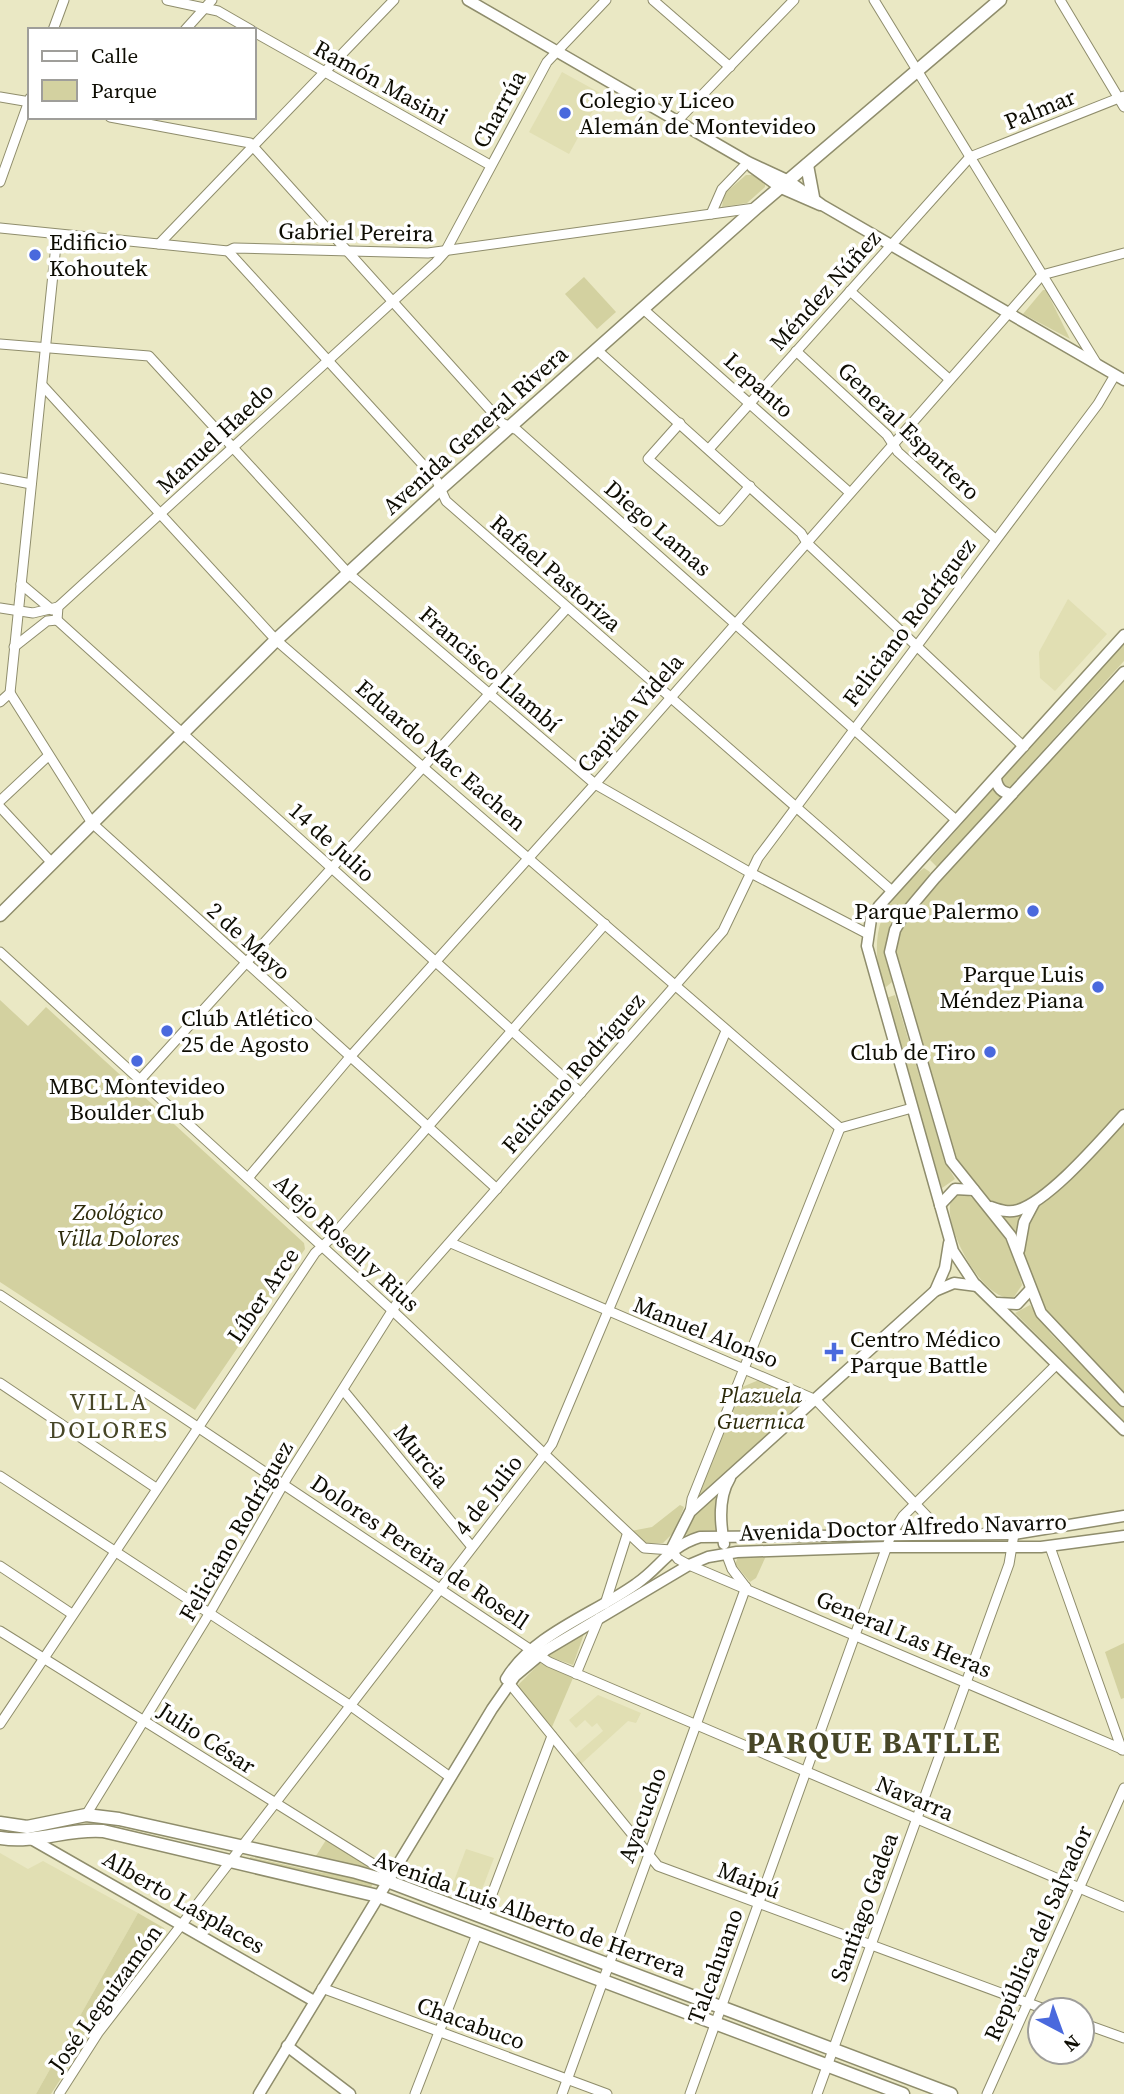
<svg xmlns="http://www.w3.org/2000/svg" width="1124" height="2094" font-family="'Source Serif 4',serif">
  <rect width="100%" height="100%" fill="#eae8c4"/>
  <g fill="#e1dfb3">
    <polygon points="562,72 602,94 569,154 529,132"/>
    <polygon points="1068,599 1107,634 1055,691 1040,678 1039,652"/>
    <polygon points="598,1695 641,1713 636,1723 628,1721 581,1764 574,1756 603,1731 597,1723 592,1727 585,1720 576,1728 569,1720"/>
    <polygon points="466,1849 494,1858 478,1900 472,1902 449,1894"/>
    <polygon points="0,1853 28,1869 43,1861 138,1913 36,2094 0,2094"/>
  </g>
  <g fill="#d3d1a0">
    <polygon points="746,175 752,175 765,182 765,187 747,203 722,207 724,194"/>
    <polygon points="584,277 616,312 597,329 565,294"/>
    <polygon points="1043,290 1046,290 1070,339 1023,314"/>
    <polygon points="1124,643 1124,661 1010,787 1006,788 1001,783 1002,779"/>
    <polygon points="1124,672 1124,1401 1055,1330 1019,1252 960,1176 891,942 895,930"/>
    <polygon points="993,789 1001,797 937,867 930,860"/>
    <path d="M924 868 930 872 929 877C895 914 878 929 892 982L886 987 882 985C869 933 880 901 924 868Z"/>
    <polygon points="895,995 945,1162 955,1179 942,1188 886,998"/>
    <polygon points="0,1000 28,1026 46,1007 304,1243 305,1249 195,1410 0,1282"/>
    <path d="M959 1194C992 1195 1015 1257 1022 1285L1014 1297C985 1306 942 1226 951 1201Z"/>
    <polygon points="1030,1305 1051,1334 1124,1408 1124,1423 1015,1313"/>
    <polygon points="759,1380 786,1390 794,1401 793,1412 701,1496 700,1492 742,1387"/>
    <polygon points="716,1492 716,1531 687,1535 685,1532 695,1512"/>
    <polygon points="680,1505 684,1507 674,1532 663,1543 645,1543 631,1531 652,1527"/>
    <polygon points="766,1556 756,1578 750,1582 735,1564 738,1557"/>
    <polygon points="584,1634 573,1665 547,1656 580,1635"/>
    <polygon points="1124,1643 1124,1698 1121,1699 1105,1652"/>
    <polygon points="540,1663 573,1678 552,1727 517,1686"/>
    <polygon points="326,1840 377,1872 314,1859"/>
    <polygon points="250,1857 318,1872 373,1880 371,1889 250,1862"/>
    <polygon points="138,1913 164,1928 166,1932 92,2030 51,2094 36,2094"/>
  </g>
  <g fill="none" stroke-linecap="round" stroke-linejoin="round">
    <g stroke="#8f8d6c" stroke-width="11">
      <g id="minor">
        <polyline points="167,0 218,11 251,30"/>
        <polyline points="653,0 730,67"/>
        <polyline points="874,0 1097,364"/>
        <polyline points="1060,0 1124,107"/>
        <polyline points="53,30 64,0"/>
        <polyline points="185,30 212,0"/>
        <polyline points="254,32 490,165"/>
        <polyline points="0,97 30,102"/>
        <polyline points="110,117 250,143 502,423 517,430 956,820"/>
        <polyline points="678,120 794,0"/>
        <polyline points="0,182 30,98"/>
        <polyline points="711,214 722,189 748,162"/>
        <polyline points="0,228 228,251 234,248 428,253 755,208"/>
        <polyline points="159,244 394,0"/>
        <polyline points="228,251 436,479 446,501 892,891"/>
        <polyline points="850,291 949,379"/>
        <polyline points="642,308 849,492"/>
        <polyline points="0,344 149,356 348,573 595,784 749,872 868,934"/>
        <polyline points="596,349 801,533 807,543 1024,747"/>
        <polyline points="796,351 887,435 898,452 995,539"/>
        <polyline points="42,385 276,640 840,1128"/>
        <polyline points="680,423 648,459 720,521 750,486"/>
        <polyline points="709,449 970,157 1124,96"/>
        <polyline points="0,478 31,484"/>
        <polyline points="21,584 52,610"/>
        <polyline points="0,608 33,613 58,607"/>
        <polyline points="57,620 58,607 436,262 445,252 547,62 606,0"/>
        <polyline points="57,620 581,1093"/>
        <polyline points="14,647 47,621 57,620"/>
        <polyline points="10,693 92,823 497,1189"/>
        <polyline points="10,693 57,235"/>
        <polyline points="0,702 10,693"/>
        <polyline points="0,801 48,756"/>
        <polyline points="0,807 52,863"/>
        <polyline points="0,952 394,1312 644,1548 671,1550 678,1559 689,1565 1124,1750"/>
        <polyline points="139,1081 567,608"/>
        <polyline points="840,1128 912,1108"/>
        <polyline points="248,1178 350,1057 595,784 1042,275 1124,253"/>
        <polyline points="451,1243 816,1400 944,1534"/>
        <polyline points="0,1295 549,1662 1124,1907"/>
        <polyline points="0,1383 156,1488"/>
        <polyline points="343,1390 472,1547"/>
        <polyline points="0,1476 351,1706 450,1777"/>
        <polyline points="690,1512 692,1499 840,1128"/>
        <polyline points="1050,1547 1122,1750"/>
        <polyline points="726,1553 732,1569 745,1586"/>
        <polyline points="0,1566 72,1614"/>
        <polyline points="605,1604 627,1535"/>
        <polyline points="0,1631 383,1870 387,1881"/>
        <polyline points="576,1674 599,1618"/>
        <polyline points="510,1684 658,1866 1047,2010"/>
        <polyline points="0,1724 315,1253 329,1240 605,924"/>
        <polyline points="86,1815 209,1614 288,1476 399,1300 723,931 758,858 1098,404 1115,375"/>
        <polyline points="483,1918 552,1736"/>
        <polyline points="322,1988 607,2094"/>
        <polyline points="1082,2023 1124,2038"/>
        <polyline points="59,2094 98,2033 552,1444 726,1031"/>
        <polyline points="415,2094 477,1934"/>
        <polyline points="562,2094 746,1587"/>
        <polyline points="690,2094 891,1535 903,1516 1057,1364"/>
        <polyline points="817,2094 1009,1564 1014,1534"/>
        <polyline points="987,2094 1124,1788"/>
      </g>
    </g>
    <g stroke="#8f8d6c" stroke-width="13">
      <g id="tertiary">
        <polyline points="468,0 748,162 789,181 822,205 1124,380"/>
        <polyline points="752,167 781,188 820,205"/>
        <polyline points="1124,635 879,906 871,919 867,946 953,1251 974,1283 1124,1430"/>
        <polyline points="1124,672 935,878 903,916 895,930 890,952 951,1161 1011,1236 1041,1313 1124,1401"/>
        <path d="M996 778C997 788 1002 793 1012 794"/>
        <polyline points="940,1205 955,1189 974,1190"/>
        <path d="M991 1207C1000 1210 1008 1213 1018 1210 1050 1200 1101 1140 1124 1115"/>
        <polyline points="1019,1250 1024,1222 1034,1203"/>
        <polyline points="935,1291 945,1268 949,1243"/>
        <polyline points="997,1303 1017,1304 1030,1290"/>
        <path d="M724 1544C720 1522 718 1497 730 1478"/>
        <polyline points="671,1550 690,1512 935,1291 954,1283 977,1286"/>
        <path d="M506 1679C533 1634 594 1614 636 1584 661 1567 668 1547 700 1537L1014 1534 1124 1516"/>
        <polyline points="33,1840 314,2001"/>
        <polyline points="287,2046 350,2094"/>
        <polyline points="259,2094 492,1709 515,1676 546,1650 689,1565 708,1557 737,1552 887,1547 1041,1547 1124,1536"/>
      </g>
    </g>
    <g stroke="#8f8d6c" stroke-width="15">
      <g id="secondary">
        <polyline points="807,165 813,197"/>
        <polyline points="0,915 276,640 441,488 756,208 1000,0"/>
        <polyline points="0,1823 27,1827 86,1815 119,1819 356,1872 387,1881 951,2094"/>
        <path d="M0 1838C36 1844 68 1828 103 1831L378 1896 903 2094"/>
      </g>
    </g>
    <use href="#minor" stroke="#fff" stroke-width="9"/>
    <use href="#tertiary" stroke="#fff" stroke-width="10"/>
    <use href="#secondary" stroke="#fff" stroke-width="12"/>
  </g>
  <g fill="#4a69dd" stroke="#fff" stroke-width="2.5">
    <circle cx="565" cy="113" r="7"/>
    <circle cx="35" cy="255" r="7"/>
    <circle cx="1033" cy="911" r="7"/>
    <circle cx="1098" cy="987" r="7"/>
    <circle cx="167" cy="1031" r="7"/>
    <circle cx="990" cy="1052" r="7"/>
    <circle cx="137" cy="1061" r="7"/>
    <path d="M830.5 1341.5h7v7h7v7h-7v7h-7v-7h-7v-7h7z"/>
  </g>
  <g text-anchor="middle" stroke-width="7" stroke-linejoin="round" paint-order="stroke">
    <g font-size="23" fill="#0e0d03" stroke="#fff">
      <text transform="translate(381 82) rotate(29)" y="8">Ramón Masini</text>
      <text transform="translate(499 109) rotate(-61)" y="8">Charrúa</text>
      <text transform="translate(1040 109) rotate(-22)" y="8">Palmar</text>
      <text transform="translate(356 232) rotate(1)" y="8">Gabriel Pereira</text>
      <text transform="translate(825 290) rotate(-48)" y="8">Méndez Núñez</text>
      <text transform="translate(759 385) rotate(42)" y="8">Lepanto</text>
      <text transform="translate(475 430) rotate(-42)" y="8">Avenida General Rivera</text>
      <text transform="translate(909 431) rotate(44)" y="8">General Espartero</text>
      <text transform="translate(215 438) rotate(-43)" y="8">Manuel Haedo</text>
      <text transform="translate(658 528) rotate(41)" y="8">Diego Lamas</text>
      <text transform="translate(556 573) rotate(41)" y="8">Rafael Pastoriza</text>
      <text transform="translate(909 622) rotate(-53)" y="8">Feliciano Rodríguez</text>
      <text transform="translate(490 669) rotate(41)" y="8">Francisco Llambí</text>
      <text transform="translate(630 713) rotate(-49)" y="8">Capitán Videla</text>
      <text transform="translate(441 755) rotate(41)" y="8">Eduardo Mac Eachen</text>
      <text transform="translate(332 842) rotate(42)" y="8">14 de Julio</text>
      <text transform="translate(249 941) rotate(42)" y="8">2 de Mayo</text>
      <text transform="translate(573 1073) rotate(-49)" y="8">Feliciano Rodríguez</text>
      <text transform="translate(347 1243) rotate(43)" y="8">Alejo Rosell y Rius</text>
      <text transform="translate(263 1295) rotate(-56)" y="8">Líber Arce</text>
      <text transform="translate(706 1332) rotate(22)" y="8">Manuel Alonso</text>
      <text transform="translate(422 1456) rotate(51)" y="8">Murcia</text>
      <text transform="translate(488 1495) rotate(-52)" y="8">4 de Julio</text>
      <text transform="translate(903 1527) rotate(-2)" y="8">Avenida Doctor Alfredo Navarro</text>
      <text transform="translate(236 1531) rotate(-60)" y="8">Feliciano Rodríguez</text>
      <text transform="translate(420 1552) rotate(34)" y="8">Dolores Pereira de Rosell</text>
      <text transform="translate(904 1634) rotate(23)" y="8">General Las Heras</text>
      <text transform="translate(207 1738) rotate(33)" y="8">Julio César</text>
      <text transform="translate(915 1798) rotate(23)" y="8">Navarra</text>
      <text transform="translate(642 1815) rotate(-70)" y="8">Ayacucho</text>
      <text transform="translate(749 1880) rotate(21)" y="8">Maipú</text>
      <text transform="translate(184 1902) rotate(30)" y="8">Alberto Lasplaces</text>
      <text transform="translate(864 1907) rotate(-70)" y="8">Santiago Gadea</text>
      <text transform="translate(530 1914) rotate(20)" y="8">Avenida Luis Alberto de Herrera</text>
      <text transform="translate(1038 1933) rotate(-66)" y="8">República del Salvador</text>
      <text transform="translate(715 1966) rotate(-70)" y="8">Talcahuano</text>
      <text transform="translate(105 1998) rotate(-54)" y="8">José Leguizamón</text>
      <text transform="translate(471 2023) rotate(20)" y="8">Chacabuco</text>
    </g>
    <g font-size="23" fill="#0e0d03" stroke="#fff" text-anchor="start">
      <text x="579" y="108">Colegio y Liceo<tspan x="579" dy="26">Alemán de Montevideo</tspan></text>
      <text x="49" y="250">Edificio<tspan x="49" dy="26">Kohoutek</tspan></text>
      <text x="1019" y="919" text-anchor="end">Parque Palermo</text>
      <text x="1084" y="982" text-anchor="end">Parque Luis<tspan x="1084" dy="26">Méndez Piana</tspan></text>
      <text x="181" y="1026">Club Atlético<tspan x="181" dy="26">25 de Agosto</tspan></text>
      <text x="976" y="1060" text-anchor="end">Club de Tiro</text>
      <text x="137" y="1094" text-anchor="middle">MBC Montevideo<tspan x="137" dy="26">Boulder Club</tspan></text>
      <text x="850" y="1347">Centro Médico<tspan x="850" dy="26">Parque Battle</tspan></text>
    </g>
    <g font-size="23" font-style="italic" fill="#2e2c0c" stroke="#fff">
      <text x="118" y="1220">Zoológico<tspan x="118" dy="26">Villa Dolores</tspan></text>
      <text x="761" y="1403">Plazuela<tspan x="761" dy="26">Guernica</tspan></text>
    </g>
    <g font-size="24" letter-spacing="2" fill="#474627" stroke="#fff">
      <text x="109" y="1410">VILLA<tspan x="109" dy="28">DOLORES</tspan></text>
    </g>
    <g font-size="30" font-weight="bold" letter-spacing="2" fill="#474627" stroke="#fff">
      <text x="874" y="1753">PARQUE BATLLE</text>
    </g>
  </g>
  <rect x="28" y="28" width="228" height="91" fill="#ffffff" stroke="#9f9e9a" stroke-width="2"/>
  <rect x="42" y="51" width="35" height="10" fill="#ffffff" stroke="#9f9e9a" stroke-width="2"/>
  <text x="91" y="63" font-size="21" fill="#0e0d03">Calle</text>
  <rect x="42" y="80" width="35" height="21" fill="#d3d1a0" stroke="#9f9e9a" stroke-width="2"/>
  <text x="91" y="98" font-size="21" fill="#0e0d03">Parque</text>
  <g transform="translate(1061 2031) rotate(139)"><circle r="33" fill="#ffffff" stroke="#9f9e9a" stroke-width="2"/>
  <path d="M0-5L12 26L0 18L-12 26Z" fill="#4a69dd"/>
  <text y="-10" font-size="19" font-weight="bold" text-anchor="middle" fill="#0e0d03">N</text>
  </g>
</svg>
